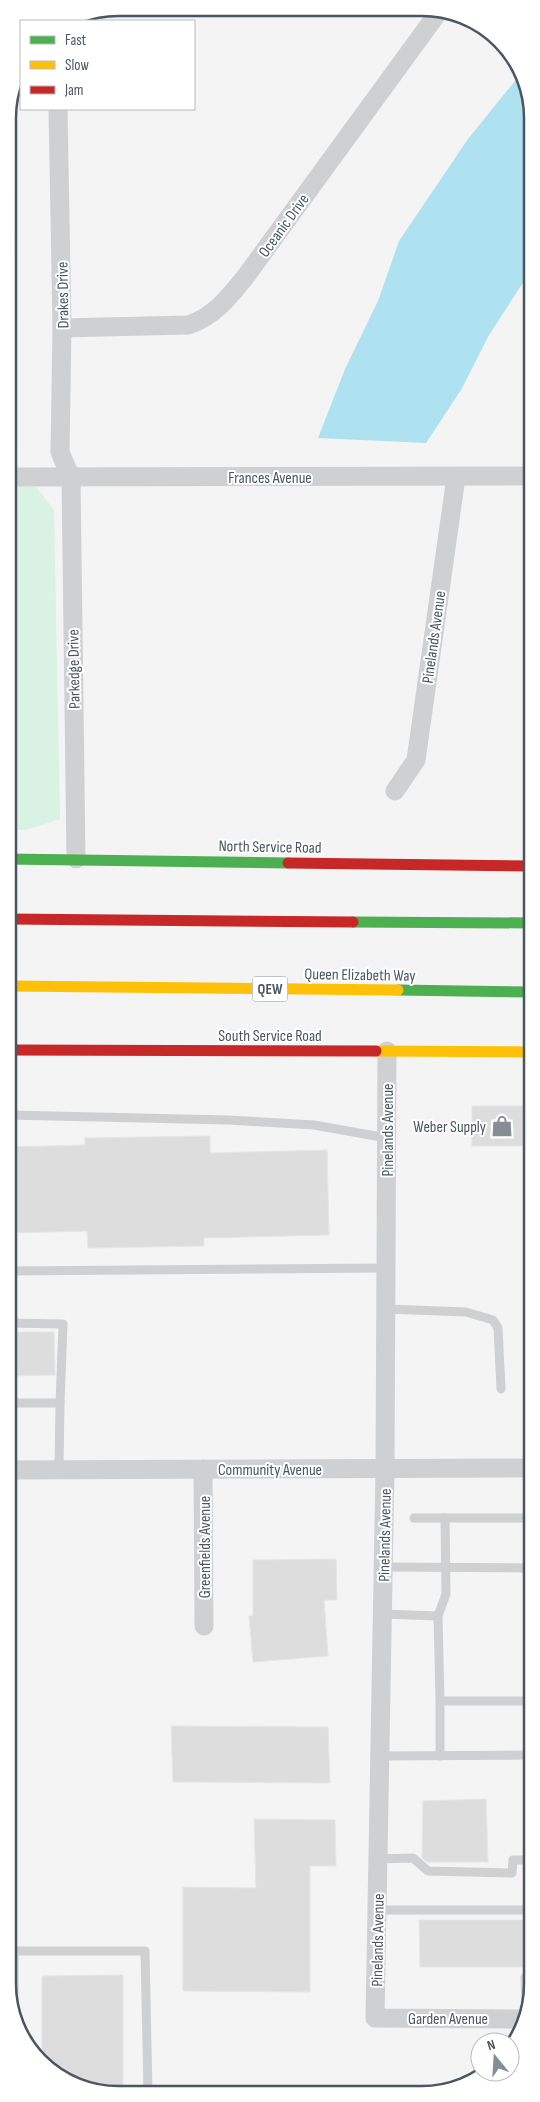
<svg xmlns="http://www.w3.org/2000/svg" width="540" height="2102" font-family="'Sofia Sans Condensed',sans-serif">
  <rect width="100%" height="100%" fill="#f4f4f4"/>
  <polygon fill="#d9f2e3" points="8,486 36,487 54,510 60,819 26,830 8,830"/>
  <polygon fill="#aee2f0" points="519,76 532,103 532,268 528,275 489,335 461,390 426,443 318,438 345,369 378,301 399,241 468,139"/>
  <g fill="#ddddde" stroke="#e5e6e7">
    <rect x="472" y="1106" width="60" height="40"/>
    <polygon points="210,1136 210,1153 327,1150 329,1235 204,1238 204,1246 88,1248 87,1231 8,1233 8,1147 85,1145 85,1138"/>
    <polygon points="8,1332 54,1332 55,1375 8,1376"/>
    <polygon points="336,1559 337,1600 324,1600 328,1656 253,1662 249,1616 253,1616 253,1560"/>
    <polygon points="171,1726 328,1727 330,1783 173,1782"/>
    <polygon points="486,1799 488,1862 427,1862 422,1858 423,1801"/>
    <polygon points="254,1819 335,1820 336,1866 310,1866 310,1992 183,1991 183,1887 256,1888"/>
    <polygon points="419,1920 532,1920 532,1967 420,1967"/>
    <polygon points="123,1975 123,2092 96,2092 42,2063 42,1976"/>
  </g>
  <g fill="none" stroke-linecap="round" stroke-linejoin="round">
    <g stroke="#ced0d2" stroke-width="9">
      <polyline points="8,1115 228,1120 314,1125 387,1138"/>
      <polyline points="8,1271 386,1268"/>
      <polyline points="386,1309 466,1312 493,1320 498,1328 501,1389"/>
      <polyline points="8,1323 63,1324 60,1403"/>
      <polyline points="8,1403 60,1403 59,1470"/>
      <polyline points="414,1518 445,1518"/>
      <polyline points="383,1567 532,1568"/>
      <polyline points="383,1614 438,1616 440,1701"/>
      <polyline points="438,1616 446,1594 445,1518 532,1518"/>
      <polyline points="380,1756 532,1755"/>
      <polyline points="440,1756 440,1701 523,1701"/>
      <polyline points="378,1859 413,1858 428,1871 512,1873 513,1860 532,1860"/>
      <polyline points="377,1910 532,1910"/>
      <polyline points="8,1951 145,1951 148,2093"/>
      <polyline points="14,1951 14,2010"/>
      <polyline points="525,1977 526,2006"/>
    </g>
    <g stroke="#ced0d2" stroke-width="19">
      <polyline points="58,109 62,328 60,452 71,478 76,859"/>
      <path d="M62 328 188 325C214 317 229 297 246 276L440 10"/>
      <polyline points="8,477 532,476"/>
      <polyline points="395,791 416,760 456,477"/>
      <polyline points="387,1051 385,1470 375,2018 521,2019"/>
      <polyline points="203,1469 204,1626"/>
      <polyline points="8,1470 532,1468"/>
    </g>
    <g stroke="#4caf50" stroke-width="11">
      <polyline points="8,859 288,863"/>
      <polyline points="353,922 532,923"/>
      <polyline points="398,990 532,992"/>
    </g>
    <g stroke="#ffc107" stroke-width="11">
      <polyline points="8,986 398,990"/>
      <polyline points="376,1051 532,1052"/>
    </g>
    <g stroke="#c62828" stroke-width="11">
      <polyline points="288,863 532,866"/>
      <polyline points="8,919 353,922"/>
      <polyline points="8,1050 376,1051"/>
    </g>
  </g>
  <defs>
    <g id="shop-bare" transform="scale(1.725)"><path d="M-5-2.5h2.3a2.7 3.5 0 0 1 5.4 0H5L5.5 6h-11ZM-1.5-2.5h3a1.5 2.3 0 0 0-3 0Z" fill="#868d94" stroke="#fff" stroke-width="2.5" paint-order="stroke"/></g>
  </defs>
  <g fill-rule="evenodd">
    <use href="#shop-bare" x="502" y="1126"/>
  </g>
  <g text-anchor="middle" stroke-width="4" stroke-linejoin="round" paint-order="stroke">
    <rect fill="#fff" stroke="#808990" stroke-width="1" x="252.5" y="976.5" width="35" height="25" rx="4"/>
    <g font-size="15" font-weight="bold" fill="#4a5661">
      <text x="270" y="994">QEW</text>
    </g>
    <g font-size="16" fill="#4a5661" stroke="#fff">
      <text transform="translate(283 225) rotate(-54)" y="6">Oceanic Drive</text>
      <text transform="translate(62 295) rotate(-91)" y="6">Drakes Drive</text>
      <text x="270" y="483">Frances Avenue</text>
      <text transform="translate(433 637) rotate(-82)" y="6">Pinelands Avenue</text>
      <text transform="translate(73 669) rotate(-91)" y="6">Parkedge Drive</text>
      <text transform="translate(270 846) rotate(1)" y="6">North Service Road</text>
      <text transform="translate(360 974) rotate(1)" y="6">Queen Elizabeth Way</text>
      <text x="270" y="1041">South Service Road</text>
      <text transform="translate(387 1130) rotate(-90)" y="6">Pinelands Avenue</text>
      <text x="270" y="1475">Community Avenue</text>
      <text transform="translate(384 1535) rotate(-89)" y="6">Pinelands Avenue</text>
      <text transform="translate(204 1547) rotate(-90)" y="6">Greenfields Avenue</text>
      <text transform="translate(377 1940) rotate(-89)" y="6">Pinelands Avenue</text>
      <text x="448" y="2024">Garden Avenue</text>
    </g>
    <g font-size="16" fill="#4a5661" stroke="#fff" text-anchor="end">
      <text x="486" y="1132">Weber Supply</text>
    </g>
  </g>
  <path d="M0 0H540V2102H0ZM118 16H422A102 102 0 0 1 524 118V1984A102 102 0 0 1 422 2086H118A102 102 0 0 1 16 1984V118A102 102 0 0 1 118 16Z" fill="#fff" fill-rule="evenodd"/>
  <path fill="none" stroke="#4a5661" stroke-width="2.5" d="M118 16H422A102 102 0 0 1 524 118V1984A102 102 0 0 1 422 2086H118A102 102 0 0 1 16 1984V118A102 102 0 0 1 118 16Z"/>
  <rect x="20" y="20" width="175" height="90" fill="#ffffff" stroke="#b7bbc0"/>
  <rect x="30" y="36" width="25" height="8" fill="#4caf50" stroke="#b7bbc0"/>
  <text x="65" y="45" font-size="15" fill="#4a5661">Fast</text>
  <rect x="30" y="61" width="25" height="8" fill="#ffc107" stroke="#b7bbc0"/>
  <text x="65" y="70" font-size="15" fill="#4a5661">Slow</text>
  <rect x="30" y="86" width="25" height="8" fill="#c62828" stroke="#b7bbc0"/>
  <text x="65" y="95" font-size="15" fill="#4a5661">Jam</text>
  <g transform="translate(495 2057) rotate(342)"><circle r="24" fill="#ffffff" stroke="#b7bbc0"/>
  <path d="M0-4L9 19L0 12L-9 19Z" fill="#868d94"/>
  <text y="-8" font-size="14" font-weight="bold" text-anchor="middle" fill="#4a5661">N</text>
  </g>
</svg>
